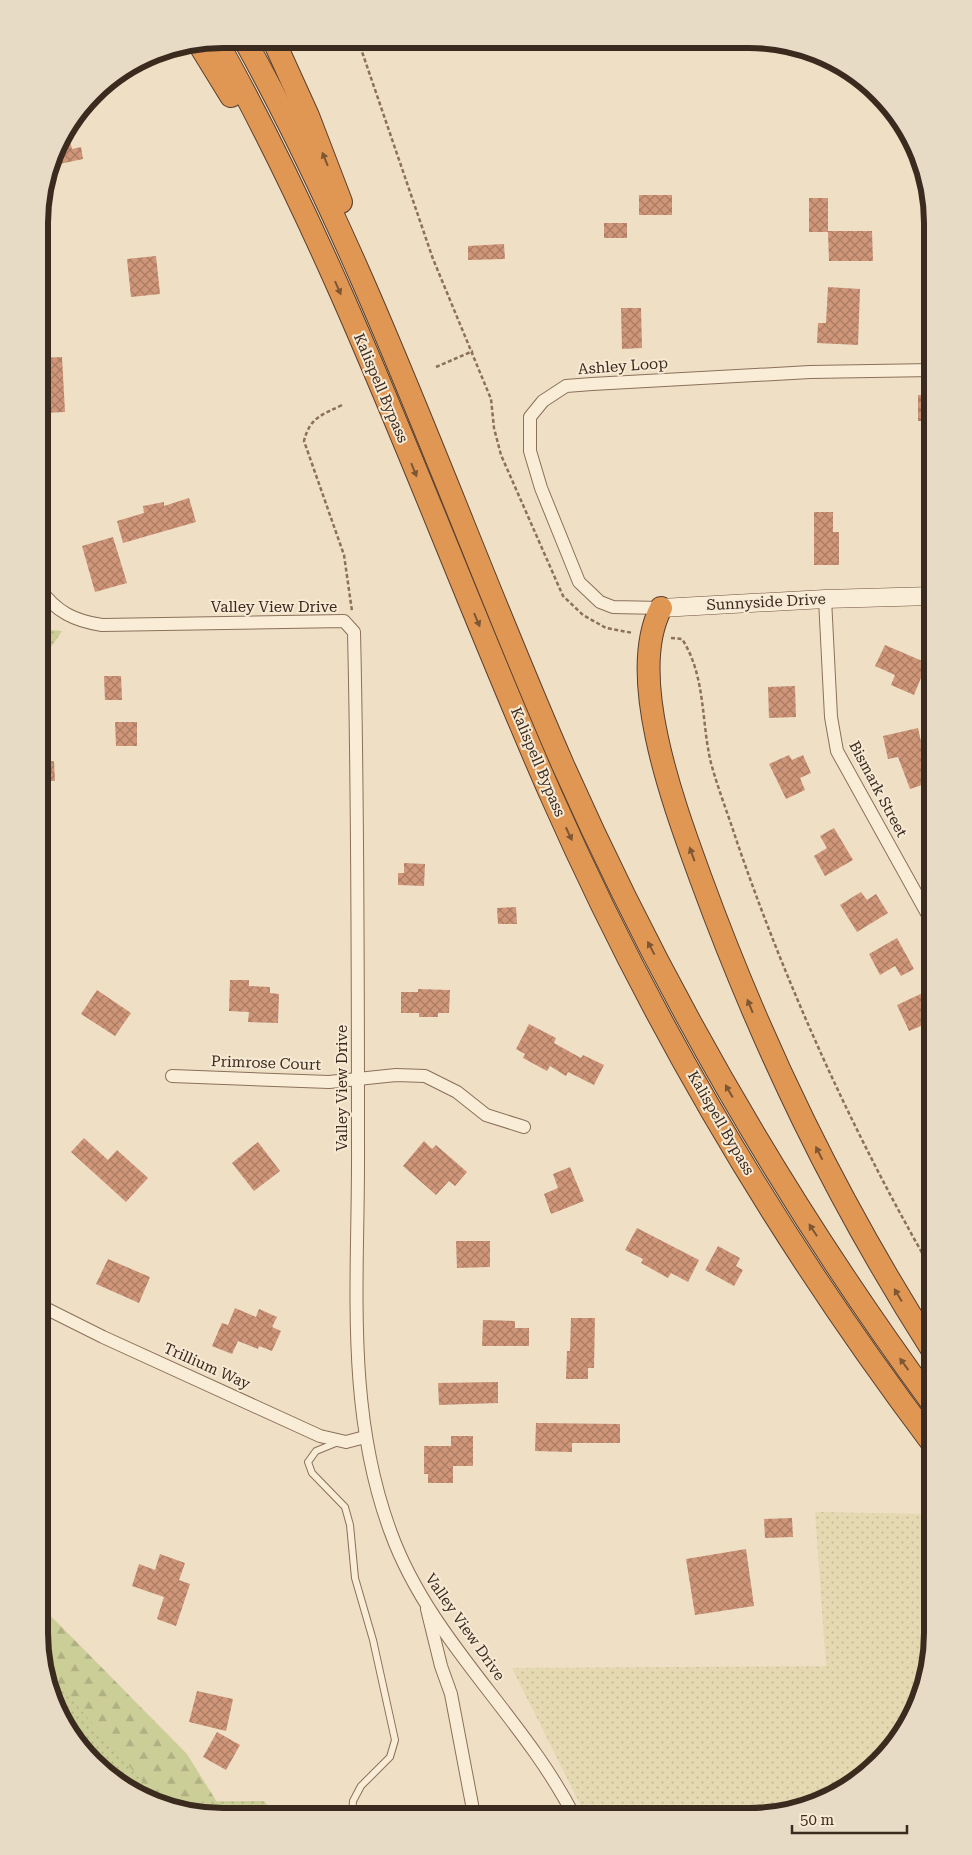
<svg xmlns="http://www.w3.org/2000/svg" width="972" height="1855" font-family="'Roboto Serif',serif">
  <defs>
    <pattern id="farmland-dots" width="8" height="8" patternUnits="userSpaceOnUse" patternTransform="scale(1.25)"><rect width="8" height="8" fill="#e5d9b2"/><path d="M2 2h.1M6 6h.1" fill="none" stroke="#c5ba99" stroke-width="1.8" stroke-linecap="round"/></pattern>
    <pattern id="forest-firs" width="22" height="20" patternUnits="userSpaceOnUse" patternTransform="scale(1.25)"><rect width="22" height="20" fill="#ccce98"/><path d="M5 1l3.5 6h-7zM16 11l3.5 6h-7z" fill="#b0b183"/></pattern>
    <pattern id="park-dots" width="8" height="8" patternUnits="userSpaceOnUse" patternTransform="scale(1.25)"><rect width="8" height="8" fill="#ccce98"/><path d="M2 2h.1M6 6h.1" fill="none" stroke="#b0b183" stroke-width="1.8" stroke-linecap="round"/></pattern>
    <pattern id="building-cross-hatch" width="8" height="8" patternUnits="userSpaceOnUse" patternTransform="scale(1.25)"><rect width="8" height="8" fill="#cf967a"/><path d="M0 0l8 8M0 8l8-8" fill="none" stroke="#a97b63"/></pattern>
  </defs>
  <rect width="100%" height="100%" fill="#efdfc5"/>
  <polygon fill="url(#farmland-dots)" points="815,1512 927,1514 933,1521 933,1644 919,1702 895,1744 852,1785 808,1807 749,1816 586,1816 512,1668 826,1666"/>
  <path fill="url(#forest-firs)" d="M39 1604 187 1754 225 1815C217 1815 207 1816 199 1815 132 1806 71 1755 49 1692 40 1668 39 1629 39 1604Z"/>
  <g fill="url(#park-dots)">
    <polygon points="40,629 62,631 40,663"/>
    <path d="M45 1668 160 1802 264 1801 275 1815C251 1815 224 1817 199 1815 125 1807 57 1741 45 1668Z"/>
  </g>
  <g fill="url(#building-cross-hatch)">
    <polygon points="67,129 72,149 81,147 83,159 50,166 58,141"/>
    <rect x="639" y="195" width="33" height="20"/>
    <polygon points="809,198 828,198 828,231 872,231 873,261 829,261 828,232 809,232"/>
    <rect x="604" y="223" width="23" height="15"/>
    <polygon points="504,244 505,259 468,260 468,246"/>
    <polygon points="156,256 160,294 131,297 127,259"/>
    <polygon points="828,287 860,289 858,345 817,343 818,323 826,323"/>
    <polygon points="621,308 641,308 642,348 622,349"/>
    <polygon points="62,357 65,412 41,413 40,358"/>
    <rect x="918" y="395" width="15" height="26"/>
    <polygon points="189,498 196,522 123,543 117,521 144,513 143,506 164,502 164,506"/>
    <polygon points="814,512 833,512 833,532 839,532 839,565 814,565"/>
    <polygon points="113,537 127,583 95,592 82,546"/>
    <polygon points="885,645 927,663 914,695 891,685 895,675 875,666"/>
    <polygon points="104,676 121,676 122,700 105,700"/>
    <polygon points="795,686 796,717 769,718 768,687"/>
    <polygon points="115,722 137,722 137,746 116,746"/>
    <polygon points="918,728 927,768 933,766 932,813 922,785 910,789 898,757 888,759 883,736"/>
    <polygon points="789,755 792,760 803,755 811,773 800,778 805,790 786,799 769,764"/>
    <polygon points="54,761 55,781 42,781 41,762"/>
    <polygon points="834,828 853,860 825,876 814,856 827,848 820,836"/>
    <polygon points="404,863 425,864 424,886 398,885 398,873 404,873"/>
    <polygon points="861,892 867,900 876,894 888,913 857,932 840,905"/>
    <polygon points="516,907 517,924 498,924 497,908"/>
    <polygon points="897,938 914,969 901,976 895,966 880,975 869,954"/>
    <polygon points="230,980 249,980 249,986 270,987 270,993 279,994 278,1023 248,1022 249,1012 229,1011"/>
    <polygon points="418,989 450,990 449,1013 438,1013 438,1017 419,1017 419,1013 401,1013 401,992 418,992"/>
    <polygon points="97,990 131,1013 115,1036 81,1014"/>
    <polygon points="925,992 931,1005 927,1007 929,1011 923,1014 928,1023 909,1031 897,1005"/>
    <polygon points="529,1024 556,1038 554,1043 581,1058 583,1055 604,1065 594,1085 568,1072 566,1076 550,1066 547,1071 523,1058 525,1054 516,1049"/>
    <polygon points="84,1138 108,1160 117,1150 148,1178 126,1202 71,1152"/>
    <polygon points="424,1141 432,1149 436,1145 467,1172 455,1186 449,1181 436,1195 403,1166"/>
    <polygon points="258,1142 280,1171 254,1191 232,1163"/>
    <polygon points="570,1167 584,1201 551,1214 544,1194 558,1188 553,1174"/>
    <polygon points="637,1228 699,1260 688,1282 671,1273 668,1278 641,1263 643,1259 625,1250"/>
    <polygon points="456,1241 490,1241 490,1267 457,1268"/>
    <polygon points="718,1246 740,1258 736,1266 743,1270 734,1286 705,1270"/>
    <polygon points="108,1259 150,1277 139,1303 96,1284"/>
    <polygon points="235,1308 256,1317 259,1309 277,1317 272,1327 281,1331 272,1351 259,1346 258,1349 238,1341 232,1354 212,1346 222,1323 228,1325"/>
    <polygon points="571,1318 595,1318 594,1368 588,1368 588,1379 566,1379 567,1351 570,1351"/>
    <polygon points="483,1320 515,1321 515,1328 529,1328 529,1346 482,1346"/>
    <polygon points="498,1382 498,1403 439,1405 438,1383"/>
    <polygon points="536,1423 620,1424 620,1443 572,1443 572,1452 535,1451"/>
    <polygon points="451,1436 473,1436 473,1466 453,1466 453,1483 428,1483 428,1474 424,1474 424,1446 451,1446"/>
    <polygon points="792,1518 793,1537 765,1538 764,1519"/>
    <polygon points="746,1549 754,1606 695,1615 686,1559"/>
    <polygon points="160,1554 185,1563 179,1580 190,1584 176,1626 157,1619 164,1597 132,1586 139,1564 155,1570"/>
    <polygon points="197,1691 233,1699 226,1731 189,1722"/>
    <polygon points="217,1732 240,1745 226,1770 203,1757"/>
  </g>
  <g fill="none" stroke-linecap="round" stroke-linejoin="round">
    <g stroke="#8b705a" stroke-width="8">
      <g id="lane">
        <polyline points="40,610 52,604"/>
        <polyline points="338,1442 316,1451 308,1462 312,1473 345,1507 350,1525 355,1578 373,1640 395,1740 390,1757 361,1786 353,1801 352,1815"/>
      </g>
    </g>
    <g stroke="#8b705a" stroke-width="14">
      <g id="street">
        <path d="M40 589C56 612 75 621 102 625L344 621 354 632C358 802 358 973 358 1144 359 1276 344 1407 391 1533 430 1640 523 1716 574 1816"/>
        <polyline points="825,599 831,717 837,751 933,924"/>
        <polyline points="661,608 613,607 600,602 579,582 541,488 530,451 530,417 543,401 566,386 592,384 810,372 933,370"/>
        <polyline points="172,1076 329,1082 396,1075 425,1076 457,1092 486,1115 524,1127"/>
        <polyline points="39,1305 103,1337 320,1436 346,1442 365,1437"/>
        <polyline points="427,1609 441,1666 451,1694 474,1815"/>
      </g>
    </g>
    <g stroke="#6d513d" stroke-width="19">
      <polyline id="secondary" points="661,608 825,599 933,596"/>
    </g>
    <g stroke="#593f2e" stroke-width="24">
      <g id="highway">
        <path d="M244 39C373 270 457 523 563 765 663 990 787 1205 933 1404"/>
        <polyline points="273,39 308,116 341,202"/>
        <path d="M216 40C351 281 440 543 551 795 652 1024 782 1244 933 1444"/>
        <polyline points="199,44 231,96"/>
        <path d="M661 608C625 677 676 810 701 879 763 1048 836 1199 933 1351"/>
      </g>
    </g>
    <g stroke="#8b705a" stroke-width="2.5" stroke-dasharray="4 2.5" stroke-linecap="butt">
      <polyline points="358,40 433,259 491,399 494,428 501,455 563,596 583,615 606,628 633,633"/>
      <polyline points="436,367 473,351"/>
      <path d="M342 405C322 415 310 417 304 441L344 555 352 611"/>
      <path d="M671 638 682 639C706 676 701 722 711 763 718 789 728 814 736 839 787 988 854 1135 933 1272"/>
    </g>
    <use href="#lane" stroke="#faedd8" stroke-width="6"/>
    <use href="#street" stroke="#faedd8" stroke-width="12"/>
    <use href="#secondary" stroke="#faedd8" stroke-width="18"/>
    <use href="#highway" stroke="#e09754" stroke-width="22"/>
  </g>
  <defs><path id="oneway-solid" d="M-6-.8H1V-3.2L6.5 0L1 3.2V.8H-6Z" transform="scale(1.25)"/></defs>
  <g fill="#7d5634">
    <use href="#oneway-solid" transform="translate(325 159) rotate(-112)"/>
    <use href="#oneway-solid" transform="translate(338 288) rotate(66)"/>
    <use href="#oneway-solid" transform="translate(414 470) rotate(68)"/>
    <use href="#oneway-solid" transform="translate(477 620) rotate(67)"/>
    <use href="#oneway-solid" transform="translate(569 834) rotate(65)"/>
    <use href="#oneway-solid" transform="translate(692 854) rotate(-110)"/>
    <use href="#oneway-solid" transform="translate(651 948) rotate(-118)"/>
    <use href="#oneway-solid" transform="translate(750 1006) rotate(-112)"/>
    <use href="#oneway-solid" transform="translate(729 1091) rotate(-120)"/>
    <use href="#oneway-solid" transform="translate(819 1153) rotate(-117)"/>
    <use href="#oneway-solid" transform="translate(813 1230) rotate(-123)"/>
    <use href="#oneway-solid" transform="translate(898 1295) rotate(-121)"/>
    <use href="#oneway-solid" transform="translate(904 1364) rotate(-126)"/>
  </g>
  <g text-anchor="middle" stroke-width="4" stroke-linejoin="round" paint-order="stroke">
    <g font-size="15" fill="#3b2a1e" stroke="#f7ead5">
      <text transform="translate(623 366) rotate(-4)" y="5">Ashley Loop</text>
      <text transform="translate(381 388) rotate(67)" y="5">Kalispell Bypass</text>
      <text transform="translate(766 602) rotate(-3)" y="5">Sunnyside Drive</text>
      <text x="274" y="612">Valley View Drive</text>
      <text transform="translate(538 762) rotate(67)" y="5">Kalispell Bypass</text>
      <text transform="translate(878 789) rotate(62)" y="5">Bismark Street</text>
      <text transform="translate(266 1063) rotate(2)" y="5">Primrose Court</text>
      <text transform="translate(342 1088) rotate(-90)" y="5">Valley View Drive</text>
      <text transform="translate(721 1123) rotate(60)" y="5">Kalispell Bypass</text>
      <text transform="translate(207 1366) rotate(24)" y="5">Trillium Way</text>
      <text transform="translate(465 1627) rotate(55)" y="5">Valley View Drive</text>
    </g>
  </g>
  <path d="M0 0H972V1855H0ZM223 48H749A175 175 0 0 1 924 223V1633A175 175 0 0 1 749 1808H223A175 175 0 0 1 48 1633V223A175 175 0 0 1 223 48Z" fill="#e8dbc6" fill-rule="evenodd"/>
  <path fill="none" stroke="#3b2a1e" stroke-width="6" d="M223 48H749A175 175 0 0 1 924 223V1633A175 175 0 0 1 749 1808H223A175 175 0 0 1 48 1633V223A175 175 0 0 1 223 48Z"/>
  <path d="M792 1825v8h115v-8" fill="none" stroke="#3b2a1e" stroke-width="2.5"/>
  <text x="800" y="1825" font-size="15" fill="#3b2a1e" stroke="#f7ead5" stroke-width="4" paint-order="stroke">50 m</text>
</svg>
